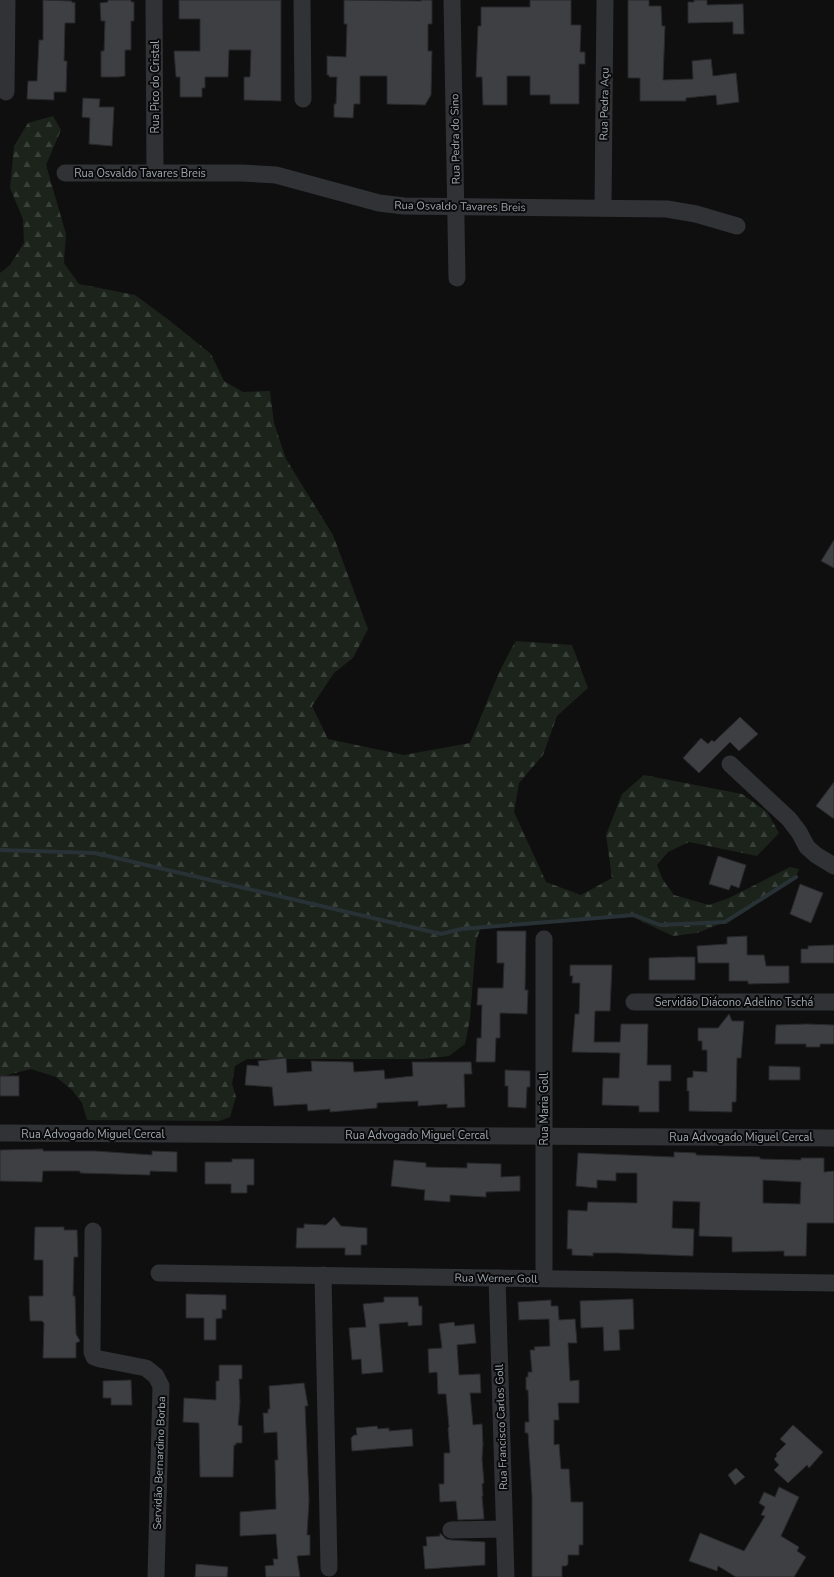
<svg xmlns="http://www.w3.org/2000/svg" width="834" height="1577" font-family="'Nunito Sans',sans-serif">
  <defs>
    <pattern id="forest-firs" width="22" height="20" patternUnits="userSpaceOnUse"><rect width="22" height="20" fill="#1b231b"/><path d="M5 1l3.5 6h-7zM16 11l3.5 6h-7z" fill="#39403a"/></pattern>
  </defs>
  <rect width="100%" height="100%" fill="#0f0f10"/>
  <path fill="url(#forest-firs)" d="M53 116 61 130 46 165 66 234 64 263 79 284 135 295 169 320 211 354 224 381 243 392 270 391 274 423 286 459 333 535 368 629 353 658 334 673 312 706 328 739 404 755 470 743C485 709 496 673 516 641L572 645 588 688 557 716 543 755 519 783 514 812 546 882 581 895 612 878 606 835 622 794 644 775 742 794 767 812 779 833 757 856 689 842 668 852 657 865 663 880 674 895 709 905 729 898 790 867 799 869 796 877 725 922 697 933 673 936 630 916 481 927 476 941 470 1019 465 1044 449 1056 423 1059H247L235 1066 232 1084 236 1097 230 1117 219 1121 87 1120 82 1103 72 1090 56 1077 31 1069 0 1077V273L10 265 24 243 23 219 10 188 14 146 28 123Z"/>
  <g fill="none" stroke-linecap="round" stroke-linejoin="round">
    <polyline stroke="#283135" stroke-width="4" points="0,850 95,853 441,934 461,929 634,915 660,925 725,922 796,877"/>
  </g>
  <g fill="#3e3f43" stroke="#29292c" fill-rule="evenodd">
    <polygon points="43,0 72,1 72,3 75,2 75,23 65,23 64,61 67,61 66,92 54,92 54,100 27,99 28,81 37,81 39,40 43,40"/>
    <polygon points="108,0 131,0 131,2 134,2 134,21 131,21 131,50 125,50 125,76 118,77 101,77 101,51 104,51 105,21 101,21 100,3 108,2"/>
    <polygon points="179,0 281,0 281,101 244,100 244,77 250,77 251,50 229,50 228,77 205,77 205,88 202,88 202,97 180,97 180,77 176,77 174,51 200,51 200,19 179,19"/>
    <polygon points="344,0 421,1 421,0 432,0 432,24 428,24 428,51 432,51 431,95 425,105 387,104 387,76 360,76 360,104 354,104 353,118 334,117 334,104 336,104 337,77 329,77 329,75 327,75 327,56 346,57 347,24 344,24"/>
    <polygon points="530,0 571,0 571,25 581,25 580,52 585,52 585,64 579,64 579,104 550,104 550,95 530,95 530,76 507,76 507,105 483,105 482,77 476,77 478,26 481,26 481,7 530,7"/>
    <polygon points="628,0 649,0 649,6 661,6 662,26 665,26 663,80 693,79 692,61 711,59 713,76 736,73 739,102 717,105 716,95 686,98 686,101 640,101 640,78 628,78"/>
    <polygon points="694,0 707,0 707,5 743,4 744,34 733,34 733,22 688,23 688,2 694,2"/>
    <polygon points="83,98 100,99 99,107 114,107 112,146 89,144 90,118 82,117"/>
    <polygon points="834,540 834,568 821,561"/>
    <polygon points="740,717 758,734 739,751 730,742 699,773 683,758 701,738 708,744 712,740 714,742"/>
    <polygon points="834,782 834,819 816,806"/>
    <polygon points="718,856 746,865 739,888 731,885 729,890 709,884"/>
    <polygon points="800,884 823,893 811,923 790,914"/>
    <polygon points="497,931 526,931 525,990 528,990 527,1014 500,1013 500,1038 496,1038 495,1062 476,1062 477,1038 481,1038 482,1005 477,1005 478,988 503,988 504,963 497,963"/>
    <polygon points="747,936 747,955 764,955 766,966 789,966 789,983 748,984 748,981 729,981 729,963 698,963 697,946 727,944 727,937"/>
    <polygon points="834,945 834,963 801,963 801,949 808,949 808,946"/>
    <polygon points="677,957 695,957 695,980 649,980 649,958"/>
    <polygon points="570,965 612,965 610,1011 595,1011 594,1042 620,1042 621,1024 648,1024 647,1065 671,1065 671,1081 659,1081 659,1112 639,1112 639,1106 602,1105 603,1078 619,1078 620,1053 572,1052 575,1014 579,1014 580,983 572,983 573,976 570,976"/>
    <polygon points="729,1014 732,1021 744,1021 741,1058 737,1058 736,1102 732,1102 732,1112 689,1111 689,1091 687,1091 687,1078 693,1077 693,1071 707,1072 707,1050 702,1050 702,1041 698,1041 698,1028 718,1028"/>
    <polygon points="807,1024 834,1025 834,1044 820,1044 820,1047 806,1047 806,1044 775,1044 776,1025"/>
    <polygon points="286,1058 287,1073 312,1071 311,1061 353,1062 354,1072 384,1070 385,1079 413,1076 412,1062 471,1062 472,1074 464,1074 465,1107 447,1108 447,1104 418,1106 418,1101 377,1103 377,1108 330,1112 330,1109 308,1111 307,1104 274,1106 272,1087 245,1085 247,1065 259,1066 258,1061"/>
    <polygon points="769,1066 800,1067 800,1080 769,1080"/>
    <polygon points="505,1070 530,1071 530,1087 527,1087 526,1108 508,1107 508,1086 505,1086"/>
    <rect x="0" y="1076" width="19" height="20"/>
    <polygon points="43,1149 43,1151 95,1151 152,1155 152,1151 177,1152 177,1172 150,1171 150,1175 80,1173 80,1171 43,1171 42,1182 0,1181 0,1150"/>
    <path d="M674 1152 696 1153V1155L760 1157V1159L801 1160V1158H824V1172L834 1171V1223H807L806 1256H784V1251L732 1252V1237L699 1236 700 1202 673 1201 672 1228 694 1229 693 1256 618 1253H593V1256L572 1255V1249H567L568 1210 587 1211 588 1202 637 1203V1173H616V1181L597 1180V1188L576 1186 578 1153 674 1157ZM763 1180 801 1182 800 1204 763 1203Z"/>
    <polygon points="232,1159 254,1159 254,1185 247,1185 247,1193 231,1193 231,1184 205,1184 205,1162 232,1162"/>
    <polygon points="394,1160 426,1163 426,1167 467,1168 467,1163 501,1164 501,1177 520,1176 520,1191 486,1192 486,1197 450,1195 450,1202 424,1200 425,1190 391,1186"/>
    <polygon points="334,1217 341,1226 367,1228 367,1245 361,1245 361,1255 345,1255 345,1248 296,1248 297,1228 304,1228 304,1224 326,1225"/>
    <polygon points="35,1227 64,1227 64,1230 77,1230 78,1257 74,1257 73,1296 75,1296 76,1334 80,1341 76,1343 76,1358 43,1358 44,1323 42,1321 30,1321 29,1296 43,1296 43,1260 34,1260"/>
    <polygon points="186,1294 226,1295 226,1310 222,1309 222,1318 216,1319 216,1340 204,1340 204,1318 186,1318"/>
    <polygon points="384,1297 418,1297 419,1306 422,1306 422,1325 408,1326 408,1322 379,1324 383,1372 362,1374 361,1359 352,1360 349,1328 366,1327 363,1304 384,1302"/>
    <polygon points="633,1299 634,1329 619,1330 620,1350 604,1351 603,1327 581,1328 580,1301"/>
    <polygon points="551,1300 551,1306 558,1306 559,1320 575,1319 577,1343 568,1343 570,1381 579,1380 579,1403 558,1403 559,1420 554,1420 554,1445 559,1444 561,1469 569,1469 571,1502 583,1502 583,1545 579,1545 579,1555 568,1555 568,1564 566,1566 562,1566 562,1577 532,1577 532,1496 528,1433 525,1433 525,1422 529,1422 528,1390 526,1390 526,1377 528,1377 528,1372 532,1372 530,1350 535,1350 534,1347 550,1346 549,1319 519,1320 518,1302"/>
    <polygon points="454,1322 455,1326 474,1324 476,1343 457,1345 459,1375 480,1374 481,1393 470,1393 473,1425 482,1424 483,1444 482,1459 484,1483 482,1484 483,1496 482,1496 484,1519 458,1520 456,1501 440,1502 439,1484 444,1484 444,1453 450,1453 448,1428 449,1427 446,1394 438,1394 437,1372 429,1373 428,1349 442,1348 439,1324"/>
    <polygon points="219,1365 242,1365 242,1379 239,1379 240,1403 238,1425 242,1426 242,1443 236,1443 236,1445 234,1445 233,1477 200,1477 199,1423 183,1422 184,1398 216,1400 216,1381 219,1381"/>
    <polygon points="131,1380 132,1405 111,1405 111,1398 103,1398 103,1381"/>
    <polygon points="304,1383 308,1406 305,1406 309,1501 307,1535 310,1535 310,1555 297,1556 300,1577 266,1577 265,1566 274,1565 273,1559 278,1559 276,1534 240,1536 240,1512 276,1509 275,1460 278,1460 277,1432 264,1433 263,1413 268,1413 268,1409 270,1409 269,1386"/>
    <polygon points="793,1425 823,1452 809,1468 807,1465 788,1483 774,1470 779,1465 774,1459 777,1456 776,1454 786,1444 780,1439"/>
    <polygon points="377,1426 378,1429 389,1428 389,1431 412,1429 413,1446 352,1451 351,1438 354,1435 357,1435 356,1428"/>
    <polygon points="736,1468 745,1477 735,1485 728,1475"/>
    <polygon points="779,1487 799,1497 781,1536 799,1547 797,1551 806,1557 794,1577 736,1577 718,1566 717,1571 689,1561 700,1533 744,1551 765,1516 761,1515 765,1507 759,1503 764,1492 775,1497"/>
    <polygon points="440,1533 446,1539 451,1540 485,1542 485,1565 425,1569 423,1546 427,1546 426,1537 440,1536"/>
    <polygon points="196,1564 228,1567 227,1577 195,1577"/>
  </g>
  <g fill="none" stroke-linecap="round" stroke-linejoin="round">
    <g stroke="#303235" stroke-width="17">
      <polyline points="154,0 155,173"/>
      <polyline points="302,0 303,99"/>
      <polyline points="452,0 457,278"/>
      <polyline points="6,92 7,0"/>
      <polyline points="65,173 242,173 276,175 379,203 404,206 667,209 696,214 737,226"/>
      <polyline points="603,208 605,0"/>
      <polyline points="730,764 789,819 799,832 807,847 816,855 834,866"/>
      <polyline points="634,1002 834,1002"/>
      <polyline points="0,1133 834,1138"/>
      <polyline points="93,1231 92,1352 94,1357 100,1359 146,1368 156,1376 161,1386 156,1577"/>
      <polyline points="159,1273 834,1283"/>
      <polyline points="323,1275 329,1568"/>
      <polyline points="497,1278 506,1577"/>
      <polyline points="544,1278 544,939"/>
      <polyline points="451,1530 504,1529"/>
    </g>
  </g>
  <g text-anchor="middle" stroke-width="4" stroke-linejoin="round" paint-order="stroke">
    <g font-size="11" fill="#a0a8b1" stroke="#0a0a0b">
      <text transform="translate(155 87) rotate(-90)" y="4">Rua Pico do Cristal</text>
      <text transform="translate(604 104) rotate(-89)" y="4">Rua Pedra Açu</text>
      <text transform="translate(455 139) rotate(-91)" y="4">Rua Pedra do Sino</text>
      <text x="140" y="177">Rua Osvaldo Tavares Breis</text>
      <text transform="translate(460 206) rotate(1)" y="4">Rua Osvaldo Tavares Breis</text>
      <text x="734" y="1006">Servidão Diácono Adelino Tschá</text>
      <text transform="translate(544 1109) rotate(-90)" y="4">Rua Maria Goll</text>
      <text x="93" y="1138">Rua Advogado Miguel Cercal</text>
      <text x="417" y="1139">Rua Advogado Miguel Cercal</text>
      <text x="741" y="1141">Rua Advogado Miguel Cercal</text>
      <text transform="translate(496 1278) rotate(1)" y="4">Rua Werner Goll</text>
      <text transform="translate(501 1427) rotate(-92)" y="4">Rua Francisco Carlos Goll</text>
      <text transform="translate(159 1463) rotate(-88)" y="4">Servidão Bernardino Borba</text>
    </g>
  </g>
</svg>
